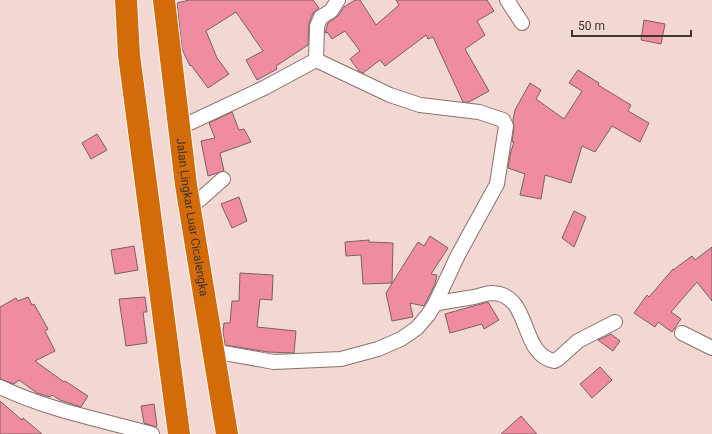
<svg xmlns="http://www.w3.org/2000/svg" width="712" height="434" font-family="Roboto,sans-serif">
  <rect width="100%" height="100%" fill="#f3d7d2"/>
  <g fill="#ef8ca0" stroke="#796165">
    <polygon points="189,0 313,0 319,8 313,13 309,23 308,45 276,66 277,69 257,80 246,60 263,51 236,12 206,31 217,58 229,74 208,88 191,65 190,66 182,49 177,3"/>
    <polygon points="355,0 360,0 376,25 399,5 396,0 487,0 494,11 477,21 485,35 465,49 489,91 469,102 463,102 433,37 428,39 426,35 385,66 380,60 363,73 359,71 350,59 360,51 345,31 332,39 327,32 325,33 328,23 338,16 344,7"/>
    <polygon points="644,20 665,24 661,44 641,40"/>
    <polygon points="578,70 599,83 598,85 631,105 628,111 649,123 640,142 612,126 595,152 582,146 571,183 545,175 541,199 520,195 525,174 508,168 511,151 514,142 512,142 514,127 513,120 515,110 530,83 541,90 536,99 564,119 582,91 569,83"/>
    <polygon points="232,112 239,130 244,129 251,142 220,153 224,171 208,176 201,141 215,138 209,123"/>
    <polygon points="97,134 107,150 91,159 82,143"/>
    <polygon points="239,197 247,221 232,228 221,204"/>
    <polygon points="574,211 586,217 574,247 562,238"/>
    <polygon points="430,236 448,248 431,274 437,275 435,284 424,306 410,303 413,317 392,321 386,293 418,242 424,246"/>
    <polygon points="369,240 369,242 393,243 392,283 363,284 361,255 346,256 345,242"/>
    <polygon points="134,246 138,270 115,274 111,250"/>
    <polygon points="712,247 712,301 697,282 671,312 681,319 672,332 658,322 655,327 634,313 647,295 649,297 673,269 673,270 692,256 695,260"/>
    <polygon points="240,273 273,275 272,300 260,299 257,327 296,331 294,353 268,352 225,345 223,332 224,323 230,323 232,301 239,301"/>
    <polygon points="28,297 32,305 34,304 48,329 45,331 55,351 35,361 64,382 65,381 88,396 81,407 60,400 52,395 50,397 37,393 19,380 14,384 0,379 0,307 16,298 18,301"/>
    <polygon points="145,297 147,312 143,312 147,343 126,346 119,299"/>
    <polygon points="488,302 499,320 484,329 482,324 450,333 445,314"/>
    <polygon points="611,334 620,341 613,351 598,340"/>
    <polygon points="600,367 612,380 592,398 580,384"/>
    <polygon points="0,401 22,420 23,418 42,434 0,434"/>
    <polygon points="154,404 157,426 156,427 144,423 141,406"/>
    <polygon points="521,416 537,434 501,434"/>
  </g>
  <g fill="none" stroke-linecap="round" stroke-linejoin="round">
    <g stroke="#89716c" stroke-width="16">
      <g id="street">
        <polyline points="507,0 522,23"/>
        <polyline points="316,60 317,26 321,17 331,11 338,0"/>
        <polyline points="179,128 264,88 316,60"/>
        <polyline points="190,208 223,179"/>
        <path d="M435 304C448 301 461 299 474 297 480 296 486 293 492 293 532 294 519 354 554 361L558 359 578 341 615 322"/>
        <polyline points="682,333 712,348"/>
        <polyline points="213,351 274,362 341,359 378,349 401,339 417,328 428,315 435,304 458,255 497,184 506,126 503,120 479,112 420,105 390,95 316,60"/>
        <path d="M0 387C48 410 102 420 152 434"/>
      </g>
    </g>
    <g stroke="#fff" stroke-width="24">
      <g id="highway">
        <polyline points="126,0 129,55 179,434"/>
        <path id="s1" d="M164 0 186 185 227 434"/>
      </g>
    </g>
    <use href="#street" stroke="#fff" stroke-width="14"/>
    <use href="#highway" stroke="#d36b09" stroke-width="22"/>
  </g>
  <g text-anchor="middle" stroke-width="3.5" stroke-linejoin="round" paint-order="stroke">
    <g font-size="12" fill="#3f3432" stroke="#f3d7d2">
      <text dy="4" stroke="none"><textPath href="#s1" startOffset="219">Jalan Lingkar Luar Cicalengka</textPath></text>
    </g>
  </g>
  <path d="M572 30v6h119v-6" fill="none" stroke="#3f3432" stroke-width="2"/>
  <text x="578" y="30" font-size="12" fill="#3f3432" stroke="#f3d7d2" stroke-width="3" paint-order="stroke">50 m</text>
</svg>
